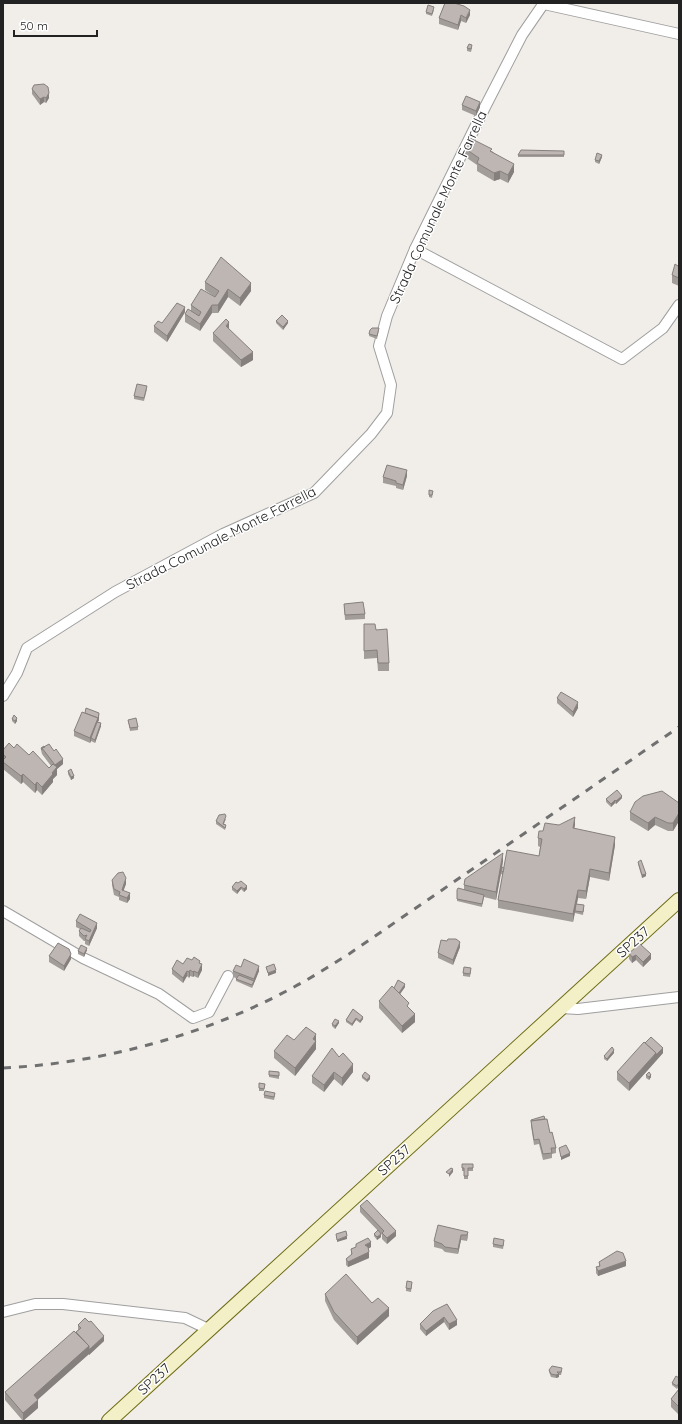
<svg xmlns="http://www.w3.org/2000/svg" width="682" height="1424" font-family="Quicksand,sans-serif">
  <rect width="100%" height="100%" fill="#f1eeea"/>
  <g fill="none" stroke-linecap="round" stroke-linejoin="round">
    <g stroke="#9f9f9f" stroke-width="12">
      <g id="street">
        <polyline points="544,4 679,34"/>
        <polyline points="415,249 622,359 663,328 679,305"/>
        <polyline points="3,696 17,673 27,648 115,592 223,534 314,493 371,434 387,413 391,385 379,346 387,316 415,249 485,107 522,35 544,3"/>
        <polyline points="3,911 83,958 159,994 193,1018 209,1012 228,976"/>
        <polyline points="561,1008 578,1009 679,997"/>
        <polyline points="3,1312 35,1304 63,1304 185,1318 208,1329"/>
      </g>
    </g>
    <g stroke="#6e6c14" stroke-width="16">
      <polyline id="secondary" points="109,1421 679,900"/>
    </g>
    <use href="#street" stroke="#fff" stroke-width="10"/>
    <use href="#secondary" stroke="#f3efc6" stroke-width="14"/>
    <path stroke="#707070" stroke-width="3" stroke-dasharray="8 8" stroke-linecap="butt" d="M3 1068C103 1063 206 1035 294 987 313 977 331 965 349 954L679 727"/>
  </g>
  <g fill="#a39d9a">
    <polygon points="445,3 470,15 466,23 461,21 458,30 439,24 439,18"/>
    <polygon points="434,10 432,16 426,14 426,12"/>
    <polygon points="467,48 472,48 471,52 467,51"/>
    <polygon points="32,89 49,98 46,103 44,102 40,105 32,94"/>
    <polygon points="462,105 480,107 476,116 462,110"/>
    <polygon points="464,148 492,151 514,172 508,183 500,179 494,181 477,171 477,165 464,156"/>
    <polygon points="564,151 564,157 518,157 518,155"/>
    <polygon points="602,157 599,164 595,162 595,160"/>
    <polygon points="679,264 679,286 672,283 672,275"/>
    <polygon points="205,282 251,291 240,306 228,297 218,313 212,313 200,331 185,322 185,314 191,311 191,305 215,297 205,290"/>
    <polygon points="185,312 167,342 154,332 154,326 162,323"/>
    <polygon points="276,321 288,323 283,330 276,323"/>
    <polygon points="229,329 253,360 241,367 213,341 213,333"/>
    <polygon points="370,330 379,330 377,339 369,336"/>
    <polygon points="147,389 144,401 134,399 134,396"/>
    <polygon points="407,476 403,490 396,488 396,486 383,483 383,477"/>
    <polygon points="433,493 432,498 429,497 429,495"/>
    <polygon points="344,604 365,614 365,619 345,620"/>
    <polygon points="364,624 376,630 389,663 389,671 378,671 377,658 364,659"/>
    <polygon points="557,698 578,708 573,717 557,703"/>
    <polygon points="85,713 99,716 98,722 101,726 95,743 91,741 90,743 74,736 74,731"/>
    <polygon points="12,719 17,721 15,724 12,721"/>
    <polygon points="128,720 138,727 138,730 130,731"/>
    <polygon points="14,748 29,755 49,768 51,766 42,754 41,750 41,748 63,764 57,769 57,775 53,779 53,782 42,795 37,790 35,793 23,782 21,784 3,769 3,750"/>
    <polygon points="68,771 74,778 71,780 68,774"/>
    <polygon points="622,798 616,804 615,803 611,807 606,802 606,799"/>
    <polygon points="679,803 679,821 673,831 668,831 655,825 648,831 630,820 630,812"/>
    <polygon points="226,819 224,824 226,827 225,830 216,824 216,821"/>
    <polygon points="559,825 575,825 574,828 615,845 609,881 590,877 586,899 578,898 577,904 584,908 583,915 575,913 573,922 498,908 498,900 503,875 501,874 496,900 484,897 482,907 457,901 457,890 464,890 464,885 503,861 502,867 504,868 539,856 540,847 538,846 538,838 543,831"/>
    <polygon points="638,862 646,876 642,878 638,864"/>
    <polygon points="112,880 126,884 123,890 130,899 127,903 119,900 119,897 114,895 112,885"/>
    <polygon points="236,882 247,889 244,892 241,889 237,894 232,890 232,887"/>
    <polygon points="76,921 97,928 89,946 85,944 85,941 84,941 79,936 79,931 80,929 76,927"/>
    <polygon points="460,947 453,965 438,958 438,953"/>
    <polygon points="87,950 84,957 78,954 78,951"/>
    <polygon points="629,953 651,959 643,967 636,960 632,963 629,959"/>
    <polygon points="49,956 71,959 64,971 49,962"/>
    <polygon points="192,960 200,963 202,970 198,978 194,976 193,977 190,976 189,978 187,976 183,983 172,974 172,969"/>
    <polygon points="241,967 259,971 252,988 236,981 236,978 233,977 233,971"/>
    <polygon points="471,971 470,977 463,976 463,973"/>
    <polygon points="405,987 400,994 415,1022 402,1033 379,1008 379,1001 394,988"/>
    <polygon points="353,1009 363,1019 360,1023 356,1020 352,1026 346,1022 346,1020"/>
    <polygon points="339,1023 335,1029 332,1026 332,1024"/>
    <polygon points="316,1041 316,1049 295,1076 274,1058 274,1051"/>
    <polygon points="614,1053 607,1061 604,1059 604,1056"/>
    <polygon points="663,1053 629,1091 617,1080 617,1072"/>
    <polygon points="339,1057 353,1072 342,1086 334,1079 324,1092 312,1083 312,1076"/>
    <polygon points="269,1071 279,1072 279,1079 269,1077"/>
    <polygon points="646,1075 651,1077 649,1080 646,1078"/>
    <polygon points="362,1076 370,1079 367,1082 362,1078"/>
    <polygon points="259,1083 265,1084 264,1091 259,1091"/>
    <polygon points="264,1095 275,1096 274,1100 264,1098"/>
    <polygon points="531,1121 550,1133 556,1148 556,1153 552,1154 552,1158 543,1160 539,1144 534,1145 531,1126"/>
    <polygon points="462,1164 473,1164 473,1171 468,1171 468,1179 464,1179 464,1171 462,1171"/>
    <polygon points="360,1206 396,1236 387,1244 382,1239 382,1235 360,1212"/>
    <polygon points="468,1232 468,1237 467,1241 461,1240 458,1254 445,1252 442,1249 434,1247 434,1241"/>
    <polygon points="374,1234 381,1237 377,1240 374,1236"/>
    <polygon points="504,1243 503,1249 493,1247 493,1244"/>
    <polygon points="356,1244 371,1247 368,1249 369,1258 348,1267 346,1265 346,1259 351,1255 351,1249 356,1247"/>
    <polygon points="599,1262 626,1266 598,1276 596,1273 596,1267 599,1266"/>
    <polygon points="412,1284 411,1292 406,1291 406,1288"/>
    <polygon points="325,1294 372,1303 389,1316 357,1345 334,1320 325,1301"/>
    <polygon points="447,1304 457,1325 449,1330 444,1322 426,1336 420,1329 420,1324"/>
    <polygon points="78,1325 104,1341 89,1355 89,1354 37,1399 38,1408 23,1421 5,1400 5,1392 78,1330"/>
    <polygon points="549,1370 562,1371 561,1375 559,1375 559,1377 556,1378 551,1377 549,1372"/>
    <polygon points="679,1378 679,1386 677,1389 672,1385 672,1383"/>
    <polygon points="679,1389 679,1415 671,1407 671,1399"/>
  </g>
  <g fill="#857f7d">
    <polygon points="470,10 470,15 466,23 466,18"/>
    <polygon points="461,15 461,21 458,30 458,25"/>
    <polygon points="49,93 49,98 46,103 46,98"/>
    <polygon points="44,97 44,102 40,105 40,99"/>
    <polygon points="480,102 480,107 476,116 476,111"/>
    <polygon points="602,155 602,157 599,164 599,161"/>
    <polygon points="514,164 514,172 508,183 508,175"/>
    <polygon points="500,171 500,179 494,181 494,173"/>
    <polygon points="251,283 251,291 240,306 240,298"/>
    <polygon points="228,289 228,297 218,313 218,305"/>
    <polygon points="212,305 212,313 200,331 200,324"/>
    <polygon points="185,307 185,312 167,342 167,336"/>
    <polygon points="288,321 288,323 283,330 283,327"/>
    <polygon points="229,322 229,330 226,326"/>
    <polygon points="253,352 253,360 241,367 241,360"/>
    <polygon points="407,470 407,476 403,490 403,485"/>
    <polygon points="578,702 578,708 573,717 573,712"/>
    <polygon points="99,713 98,723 91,738 91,741 90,743 90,738"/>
    <polygon points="17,718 17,721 15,724 15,721"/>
    <polygon points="101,723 101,726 95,743 95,740"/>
    <polygon points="63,759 63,764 57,769 57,775 53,779 53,782 42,795 42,787 52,773 55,765"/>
    <polygon points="23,774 23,782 21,784 21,776"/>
    <polygon points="74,776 74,778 71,780 71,777"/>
    <polygon points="37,782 37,790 35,793 35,785"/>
    <polygon points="622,796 622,798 616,804 616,801"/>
    <polygon points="615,800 615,803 611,807 611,804"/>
    <polygon points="679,813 679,821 673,831 673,823"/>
    <polygon points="575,817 575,825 573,836 573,828"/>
    <polygon points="655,817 655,825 648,831 648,823"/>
    <polygon points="615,837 615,845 609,881 609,873"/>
    <polygon points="503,853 503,861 496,900 496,892"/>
    <polygon points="590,869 590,877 586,899 586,891"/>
    <polygon points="646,874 646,876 642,878 642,875"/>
    <polygon points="126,878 126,884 122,895 122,890"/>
    <polygon points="247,886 247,889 244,892 244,889"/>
    <polygon points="241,887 241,889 237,894 237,891"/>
    <polygon points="578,890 578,898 575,911 573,922 573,914"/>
    <polygon points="130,893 130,899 127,903 127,898"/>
    <polygon points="97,923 97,928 89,946 89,941"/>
    <polygon points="460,942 460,947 453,965 453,960"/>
    <polygon points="87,948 87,950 84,957 84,954"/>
    <polygon points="71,954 71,959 64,971 64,966"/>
    <polygon points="651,954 651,959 643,967 643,962"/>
    <polygon points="636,955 636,960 632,963 632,957"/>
    <polygon points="202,964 202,970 198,978 198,973"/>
    <polygon points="259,966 259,971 252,988 254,979"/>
    <polygon points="190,970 190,976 189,978 189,972"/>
    <polygon points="276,970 276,973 268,976 268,973"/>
    <polygon points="187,971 187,976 183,983 183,978"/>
    <polygon points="194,971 194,976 193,977 193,972"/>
    <polygon points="405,984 405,987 398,997 398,995"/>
    <polygon points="415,1014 415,1022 402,1033 402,1026"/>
    <polygon points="363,1017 363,1019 360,1023 360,1021"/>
    <polygon points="356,1018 356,1020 352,1026 352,1024"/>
    <polygon points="339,1021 339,1023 335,1029 335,1026"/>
    <polygon points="316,1034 316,1049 295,1076 295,1068"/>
    <polygon points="663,1048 663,1053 629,1091 629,1083 656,1053"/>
    <polygon points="614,1050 614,1053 607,1061 607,1059"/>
    <polygon points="353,1064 353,1072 342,1086 342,1078"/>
    <polygon points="334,1072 334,1079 324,1092 324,1085"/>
    <polygon points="651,1075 651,1077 649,1080 649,1077"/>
    <polygon points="370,1076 370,1079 367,1082 367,1080"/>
    <polygon points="570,1153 570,1156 561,1160 561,1157"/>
    <polygon points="453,1169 453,1172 449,1177 449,1174"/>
    <polygon points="396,1231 396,1236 387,1244 387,1238"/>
    <polygon points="381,1234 381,1237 377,1240 377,1237"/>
    <polygon points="461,1235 461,1240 458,1254 458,1249"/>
    <polygon points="347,1236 347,1239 337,1242 337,1240"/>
    <polygon points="371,1242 371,1247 365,1250 365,1245"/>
    <polygon points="369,1252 369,1258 348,1267 348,1262"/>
    <polygon points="626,1261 626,1266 598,1276 598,1271"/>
    <polygon points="389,1308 389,1316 357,1345 357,1337"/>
    <polygon points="444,1317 444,1322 426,1336 426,1331"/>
    <polygon points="457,1320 457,1325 449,1330 449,1324"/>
    <polygon points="104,1336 104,1341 89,1355 89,1350"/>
    <polygon points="89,1346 89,1354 34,1403 34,1395"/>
    <polygon points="559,1374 559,1377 556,1378 556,1375"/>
    <polygon points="38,1400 38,1408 23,1421 23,1413"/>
  </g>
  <g fill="#beb6b3" stroke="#857f7d">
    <polygon points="445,3 454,3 464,6 470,10 466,18 461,15 458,25 439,18"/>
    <polygon points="428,5 434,7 432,14 426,12"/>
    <polygon points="469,44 472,45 471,49 467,48"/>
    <polygon points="44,84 48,87 49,93 46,98 44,97 40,99 32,89 34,85"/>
    <polygon points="466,96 480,102 476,111 462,105"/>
    <polygon points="470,138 492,149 490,151 514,164 508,175 500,171 494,173 477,163 479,158 464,148"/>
    <polygon points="521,150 564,151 564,155 518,155"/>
    <polygon points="597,153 602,155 599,161 595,160"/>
    <polygon points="221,257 251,283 240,298 228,289 218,305 212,305 200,324 185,314 188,309 199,316 201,312 191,305 201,289 215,297 219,291 205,282"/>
    <polygon points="675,264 678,266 679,264 679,278 672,275"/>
    <polygon points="177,303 185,307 167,336 154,326 158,321 162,323"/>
    <polygon points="282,315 288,321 283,327 276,321"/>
    <polygon points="226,319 229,322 226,326 253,352 241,360 213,333"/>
    <polygon points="372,328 379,328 377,336 369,334 370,330"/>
    <polygon points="137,384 147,386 144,398 134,396"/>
    <polygon points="387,465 407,470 403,485 396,483 396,481 383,477"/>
    <polygon points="429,490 433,491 432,495 429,495"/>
    <polygon points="363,602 365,614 345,615 344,604"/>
    <polygon points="364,624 375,624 376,630 387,629 389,663 378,663 377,650 364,651"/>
    <polygon points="561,692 578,702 573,712 557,698"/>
    <polygon points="86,708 99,713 98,721 98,718 85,713"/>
    <polygon points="82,712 98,718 90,738 74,731"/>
    <polygon points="14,715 17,718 15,721 12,719"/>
    <polygon points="136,718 138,727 130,728 128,720"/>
    <polygon points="97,722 101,723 95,740 91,738"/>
    <polygon points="9,743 14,748 17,744 29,755 33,751 49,768 53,764 57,767 52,773 53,774 42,787 37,782 35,785 23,774 21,776 3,762 3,760 6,757 3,754 3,750"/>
    <polygon points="49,744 54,751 56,749 63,759 55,765 42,748"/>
    <polygon points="44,746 45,747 42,748 42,750 41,748"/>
    <polygon points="71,769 74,776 71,777 68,771"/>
    <polygon points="617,790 622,796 616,801 615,800 611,804 606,799"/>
    <polygon points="662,791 679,803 679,813 673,823 668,823 655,817 648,823 630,812 635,802 643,796"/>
    <polygon points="225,814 226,816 223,824 226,825 225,828 216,821 219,815"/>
    <polygon points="575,817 573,828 615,837 609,873 590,869 586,891 578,890 573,914 498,900 507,850 539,856 542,839 538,838 539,831 543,831 545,823 559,825"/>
    <polygon points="503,853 496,892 464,885 465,879"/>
    <polygon points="641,860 646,874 642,875 638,862"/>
    <polygon points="502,867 504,868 503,872 501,871"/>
    <polygon points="123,872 126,878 122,890 130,893 127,898 119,895 120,892 114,889 112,880 118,873"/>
    <polygon points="241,881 247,886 244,889 241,887 237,891 232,887 236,882 238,883"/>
    <polygon points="458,888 484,895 482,904 457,899 457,890"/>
    <polygon points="576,904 584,905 583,912 575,911"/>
    <polygon points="80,914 97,923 89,941 85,939 87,935 84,936 79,931 81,928 90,932 91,930 76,921"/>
    <polygon points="448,939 456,939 460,942 453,960 438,953 441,940 447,941"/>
    <polygon points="58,943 69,949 71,954 64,966 49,956"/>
    <polygon points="640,944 651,954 643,962 636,955 632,957 629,953"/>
    <polygon points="81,945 87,948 84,954 78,951"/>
    <polygon points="194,957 200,961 199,963 202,964 198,973 194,971 193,972 190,970 189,972 187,971 183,978 172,969 177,960 183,964 187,958 192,960"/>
    <polygon points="244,959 259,966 254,979 233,971 236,965 241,967"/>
    <polygon points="274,964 276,970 268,973 266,967"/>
    <polygon points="464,967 471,968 470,974 463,973"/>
    <polygon points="239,975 254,981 252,985 236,979"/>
    <polygon points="398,980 405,984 399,993 394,988"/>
    <polygon points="392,986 409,1003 407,1006 415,1014 402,1026 379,1001"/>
    <polygon points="353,1009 363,1017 360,1021 356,1018 352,1024 346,1020"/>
    <polygon points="335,1019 339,1021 335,1026 332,1024"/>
    <polygon points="306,1027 316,1034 313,1039 316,1041 295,1068 274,1051 287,1035 294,1040"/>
    <polygon points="651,1037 663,1048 656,1055 656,1053 645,1043"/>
    <polygon points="644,1042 656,1053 629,1083 617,1072"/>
    <polygon points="612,1047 614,1050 607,1059 604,1056"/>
    <polygon points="332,1048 339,1057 343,1053 353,1064 342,1078 334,1072 324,1085 312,1076"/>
    <polygon points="269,1071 279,1072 279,1076 269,1075"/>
    <polygon points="365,1072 370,1076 367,1080 362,1076"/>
    <polygon points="649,1072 651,1075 649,1077 646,1075"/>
    <polygon points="259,1083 265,1084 264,1089 259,1088"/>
    <polygon points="265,1091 275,1093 274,1097 264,1095"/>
    <polygon points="544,1116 545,1119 531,1121 531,1120"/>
    <polygon points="547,1119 550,1133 552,1132 556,1148 551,1148 552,1153 543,1154 539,1139 534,1140 531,1121"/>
    <polygon points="566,1145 570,1153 561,1157 559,1148"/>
    <polygon points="462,1164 473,1164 473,1168 468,1168 468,1176 464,1176 464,1168 462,1168"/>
    <polygon points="451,1168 453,1169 449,1174 446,1172"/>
    <polygon points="367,1200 396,1231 387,1238 382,1233 384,1231 360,1206"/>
    <polygon points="438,1225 468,1232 467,1235 461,1235 458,1249 445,1247 442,1244 434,1241"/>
    <polygon points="378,1230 381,1234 377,1237 374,1234"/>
    <polygon points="346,1231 347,1236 337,1240 336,1234"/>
    <polygon points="368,1238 371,1242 365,1245 368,1247 369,1252 348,1262 346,1259 352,1254 351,1249 356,1247 356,1244"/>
    <polygon points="494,1238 504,1240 503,1246 493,1244"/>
    <polygon points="617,1251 623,1253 626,1261 598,1271 596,1267 600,1266 599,1262"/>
    <polygon points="346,1274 372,1303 378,1298 389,1308 357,1337 334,1312 325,1294"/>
    <polygon points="407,1281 412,1282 411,1289 406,1288"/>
    <polygon points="447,1304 457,1320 449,1324 444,1317 426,1331 420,1324 433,1311"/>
    <polygon points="85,1318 89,1322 91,1321 104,1336 89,1350 89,1346 76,1332 81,1328 78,1325"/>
    <polygon points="74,1331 89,1346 34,1395 38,1400 23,1413 5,1392"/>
    <polygon points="552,1366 562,1368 561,1372 557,1372 559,1374 556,1375 551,1374 549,1370"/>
    <polygon points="676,1376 679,1378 679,1383 677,1386 672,1383"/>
    <polygon points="679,1389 679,1407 671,1399"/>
  </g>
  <g text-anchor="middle" stroke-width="3" stroke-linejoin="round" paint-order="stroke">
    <g font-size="14" fill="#222" stroke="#fff">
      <text transform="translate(438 207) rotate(-65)" y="5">Strada Comunale Monte Farrella</text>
      <text transform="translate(221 538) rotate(-27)" y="5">Strada Comunale Monte Farrella</text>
      <text transform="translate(633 942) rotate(-42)" y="5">SP237</text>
      <text transform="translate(394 1160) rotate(-42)" y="5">SP237</text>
      <text transform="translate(154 1379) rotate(-43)" y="5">SP237</text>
    </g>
  </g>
  <rect width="682" height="1424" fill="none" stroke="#222222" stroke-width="8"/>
  <path d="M14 30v6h83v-6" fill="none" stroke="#222222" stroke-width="2"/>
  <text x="20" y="30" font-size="12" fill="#222222" stroke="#ffffff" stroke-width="3" paint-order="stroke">50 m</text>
</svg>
